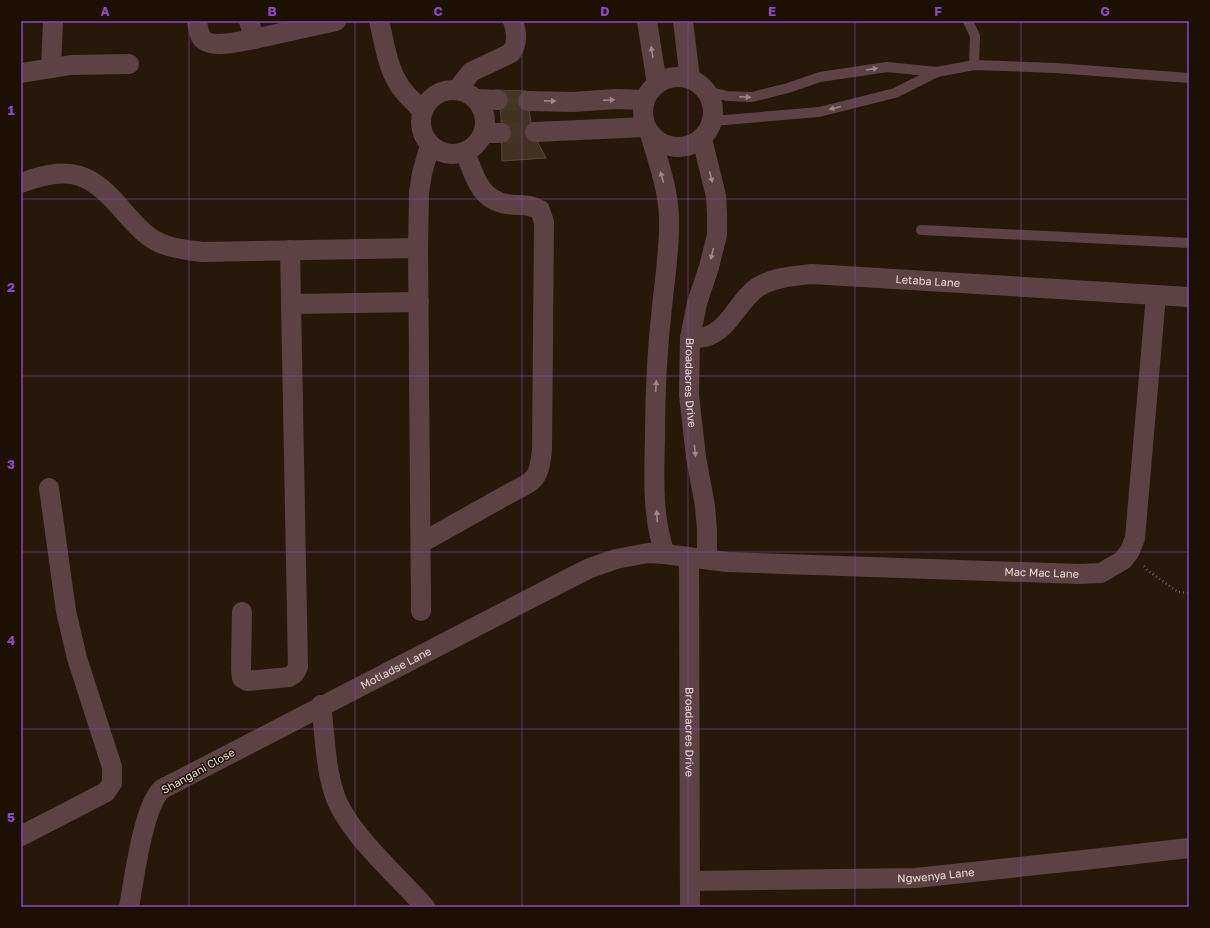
<svg xmlns="http://www.w3.org/2000/svg" width="1210" height="928" font-family="'Golos Text',sans-serif">
  <rect width="100%" height="100%" fill="#271809"/>
  <polygon fill="#433222" stroke="#5a4838" points="494,90 526,91 531,122 538,143 546,158 502,161 501,116 499,102"/>
  <g fill="none" stroke-linecap="round" stroke-linejoin="round">
    <g stroke="#443627" stroke-width="20" stroke-dasharray="20 10" stroke-linecap="butt">
      <polyline points="498,100 528,101"/>
      <polyline points="501,133 535,132"/>
    </g>
    <polyline stroke="#706356" stroke-width="2.5" stroke-dasharray="1 3" stroke-linecap="butt" points="1144,566 1147,570 1178,592 1189,593"/>
    <g stroke="#5e4145" stroke-width="10">
      <polyline points="968,21 975,36 974,65"/>
      <polyline points="707,91 727,96 752,97 788,88 820,77 887,67 937,72 974,65 1056,68 1189,78"/>
      <polyline points="713,121 819,112 895,93 937,72"/>
      <polyline points="921,230 1189,243"/>
    </g>
    <g stroke="#5e4145" stroke-width="20">
      <path d="M197 21C198 26 198 32 201 37 209 50 241 41 254 39"/>
      <polyline points="249,21 254,39 336,21"/>
      <path d="M379 21C384 41 387 65 398 83 404 94 414 102 423 111"/>
      <polyline points="647,21 657,84"/>
      <polyline points="683,21 690,79"/>
      <polyline points="51,68 53,21"/>
      <polyline points="21,73 71,65 129,64"/>
      <circle cx="678" cy="112" r="35"/>
      <path d="M457 90 471 72 511 53C518 43 517 33 513 21"/>
      <circle cx="453" cy="122" r="32"/>
      <polyline points="475,99 498,100"/>
      <polyline points="528,101 573,102 616,99 645,100"/>
      <polyline points="535,132 646,127"/>
      <polyline points="483,133 501,133"/>
      <path d="M650 134C658 161 668 188 669 217 670 247 665 277 662 307 657 350 655 394 655 437 654 475 652 517 665 554"/>
      <path id="s1" d="M702 139 716 196 717 216V235L709 267 697 303 690 338 689 395 696 457 705 506 707 530V559"/>
      <path d="M21 183C71 164 92 173 125 213 135 224 146 237 160 243 173 249 188 250 202 252L418 248"/>
      <polyline points="292,304 419,302"/>
      <path id="s2" d="M690 338C695 338 700 338 705 337 730 330 738 300 758 287 774 277 794 276 812 274L1189 297"/>
      <path d="M421 543 512 492C537 480 539 477 542 450L544 222 540 210C529 203 519 206 507 204 479 200 474 174 465 152"/>
      <path id="s3" d="M689 557 690 907"/>
      <polyline points="421,611 418,248 419,193 422,173 430,145"/>
      <polyline points="242,612 241,669 242,678 247,681 289,677 294,674 298,667 290,250"/>
      <path d="M321 705C325 734 325 765 334 793 347 833 397 875 425 907"/>
      <polyline points="21,836 106,792 112,783 112,767 77,658 66,611 49,488"/>
      <path id="s4" d="M690 881 916 878 1084 860 1189 848"/>
      <path id="s5" d="M129 907C134 880 143 806 162 789L570 578 590 568 616 559 648 553 665 554 727 562 1080 574 1101 573 1123 560 1130 551 1135 538 1156 295"/>
    </g>
  </g>
  <defs><path id="oneway-solid" d="M-6-.8H1V-3.2L6.5 0L1 3.2V.8H-6Z"/></defs>
  <g fill="#9c8885">
    <use href="#oneway-solid" transform="translate(652 52) rotate(-99)"/>
    <use href="#oneway-solid" transform="translate(872 69) rotate(-9)"/>
    <use href="#oneway-solid" transform="translate(745 97) rotate(3)"/>
    <use href="#oneway-solid" transform="translate(609 100) rotate(-3)"/>
    <use href="#oneway-solid" transform="translate(550 101) rotate(1)"/>
    <use href="#oneway-solid" transform="translate(835 108) rotate(166)"/>
    <use href="#oneway-solid" transform="translate(662 177) rotate(-105)"/>
    <use href="#oneway-solid" transform="translate(711 177) rotate(76)"/>
    <use href="#oneway-solid" transform="translate(712 254) rotate(103)"/>
    <use href="#oneway-solid" transform="translate(656 386) rotate(-86)"/>
    <use href="#oneway-solid" transform="translate(695 451) rotate(84)"/>
    <use href="#oneway-solid" transform="translate(657 516) rotate(-93)"/>
  </g>
  <path fill="none" stroke="#8b47c2" stroke-width="1" stroke-opacity="0.55" d="M189 21V907M355 21V907M522 21V907M688 21V907M855 21V907M1021 21V907M21 199H1189M21 376H1189M21 552H1189M21 729H1189"/>
  <g text-anchor="middle" stroke-width="3" stroke-linejoin="round" paint-order="stroke">
    <g font-size="11" fill="#e8ded4" stroke="#1d0f02">
      <text dy="4" stroke="none"><textPath href="#s2" startOffset="261">Letaba Lane</textPath></text>
      <text dy="4" stroke="none"><textPath href="#s1" startOffset="249">Broadacres Drive</textPath></text>
      <text dy="4" stroke="none"><textPath href="#s5" startOffset="1060">Mac Mac Lane</textPath></text>
      <text dy="4" stroke="none"><textPath href="#s5" startOffset="387">Motladse Lane</textPath></text>
      <text dy="4" stroke="none"><textPath href="#s3" startOffset="175">Broadacres Drive</textPath></text>
      <text transform="translate(198 771) rotate(-29)" y="4">Shangani Close</text>
      <text dy="4" stroke="none"><textPath href="#s4" startOffset="246">Ngwenya Lane</textPath></text>
    </g>
  </g>
  <rect width="1210" height="928" fill="none" stroke="#1d0f02" stroke-width="44"/>
  <rect x="22" y="22" width="1166" height="884" fill="none" stroke="#8b47c2" stroke-width="1.5"/>
  <g font-size="13" text-anchor="middle" font-weight="bold" fill="#8b47c2">
    <text x="105" y="16">A</text>
    <text x="272" y="16">B</text>
    <text x="438" y="16">C</text>
    <text x="605" y="16">D</text>
    <text x="772" y="16">E</text>
    <text x="938" y="16">F</text>
    <text x="1105" y="16">G</text>
    <text x="11" y="115">1</text>
    <text x="11" y="292">2</text>
    <text x="11" y="469">3</text>
    <text x="11" y="645">4</text>
    <text x="11" y="822">5</text>
  </g>
</svg>
